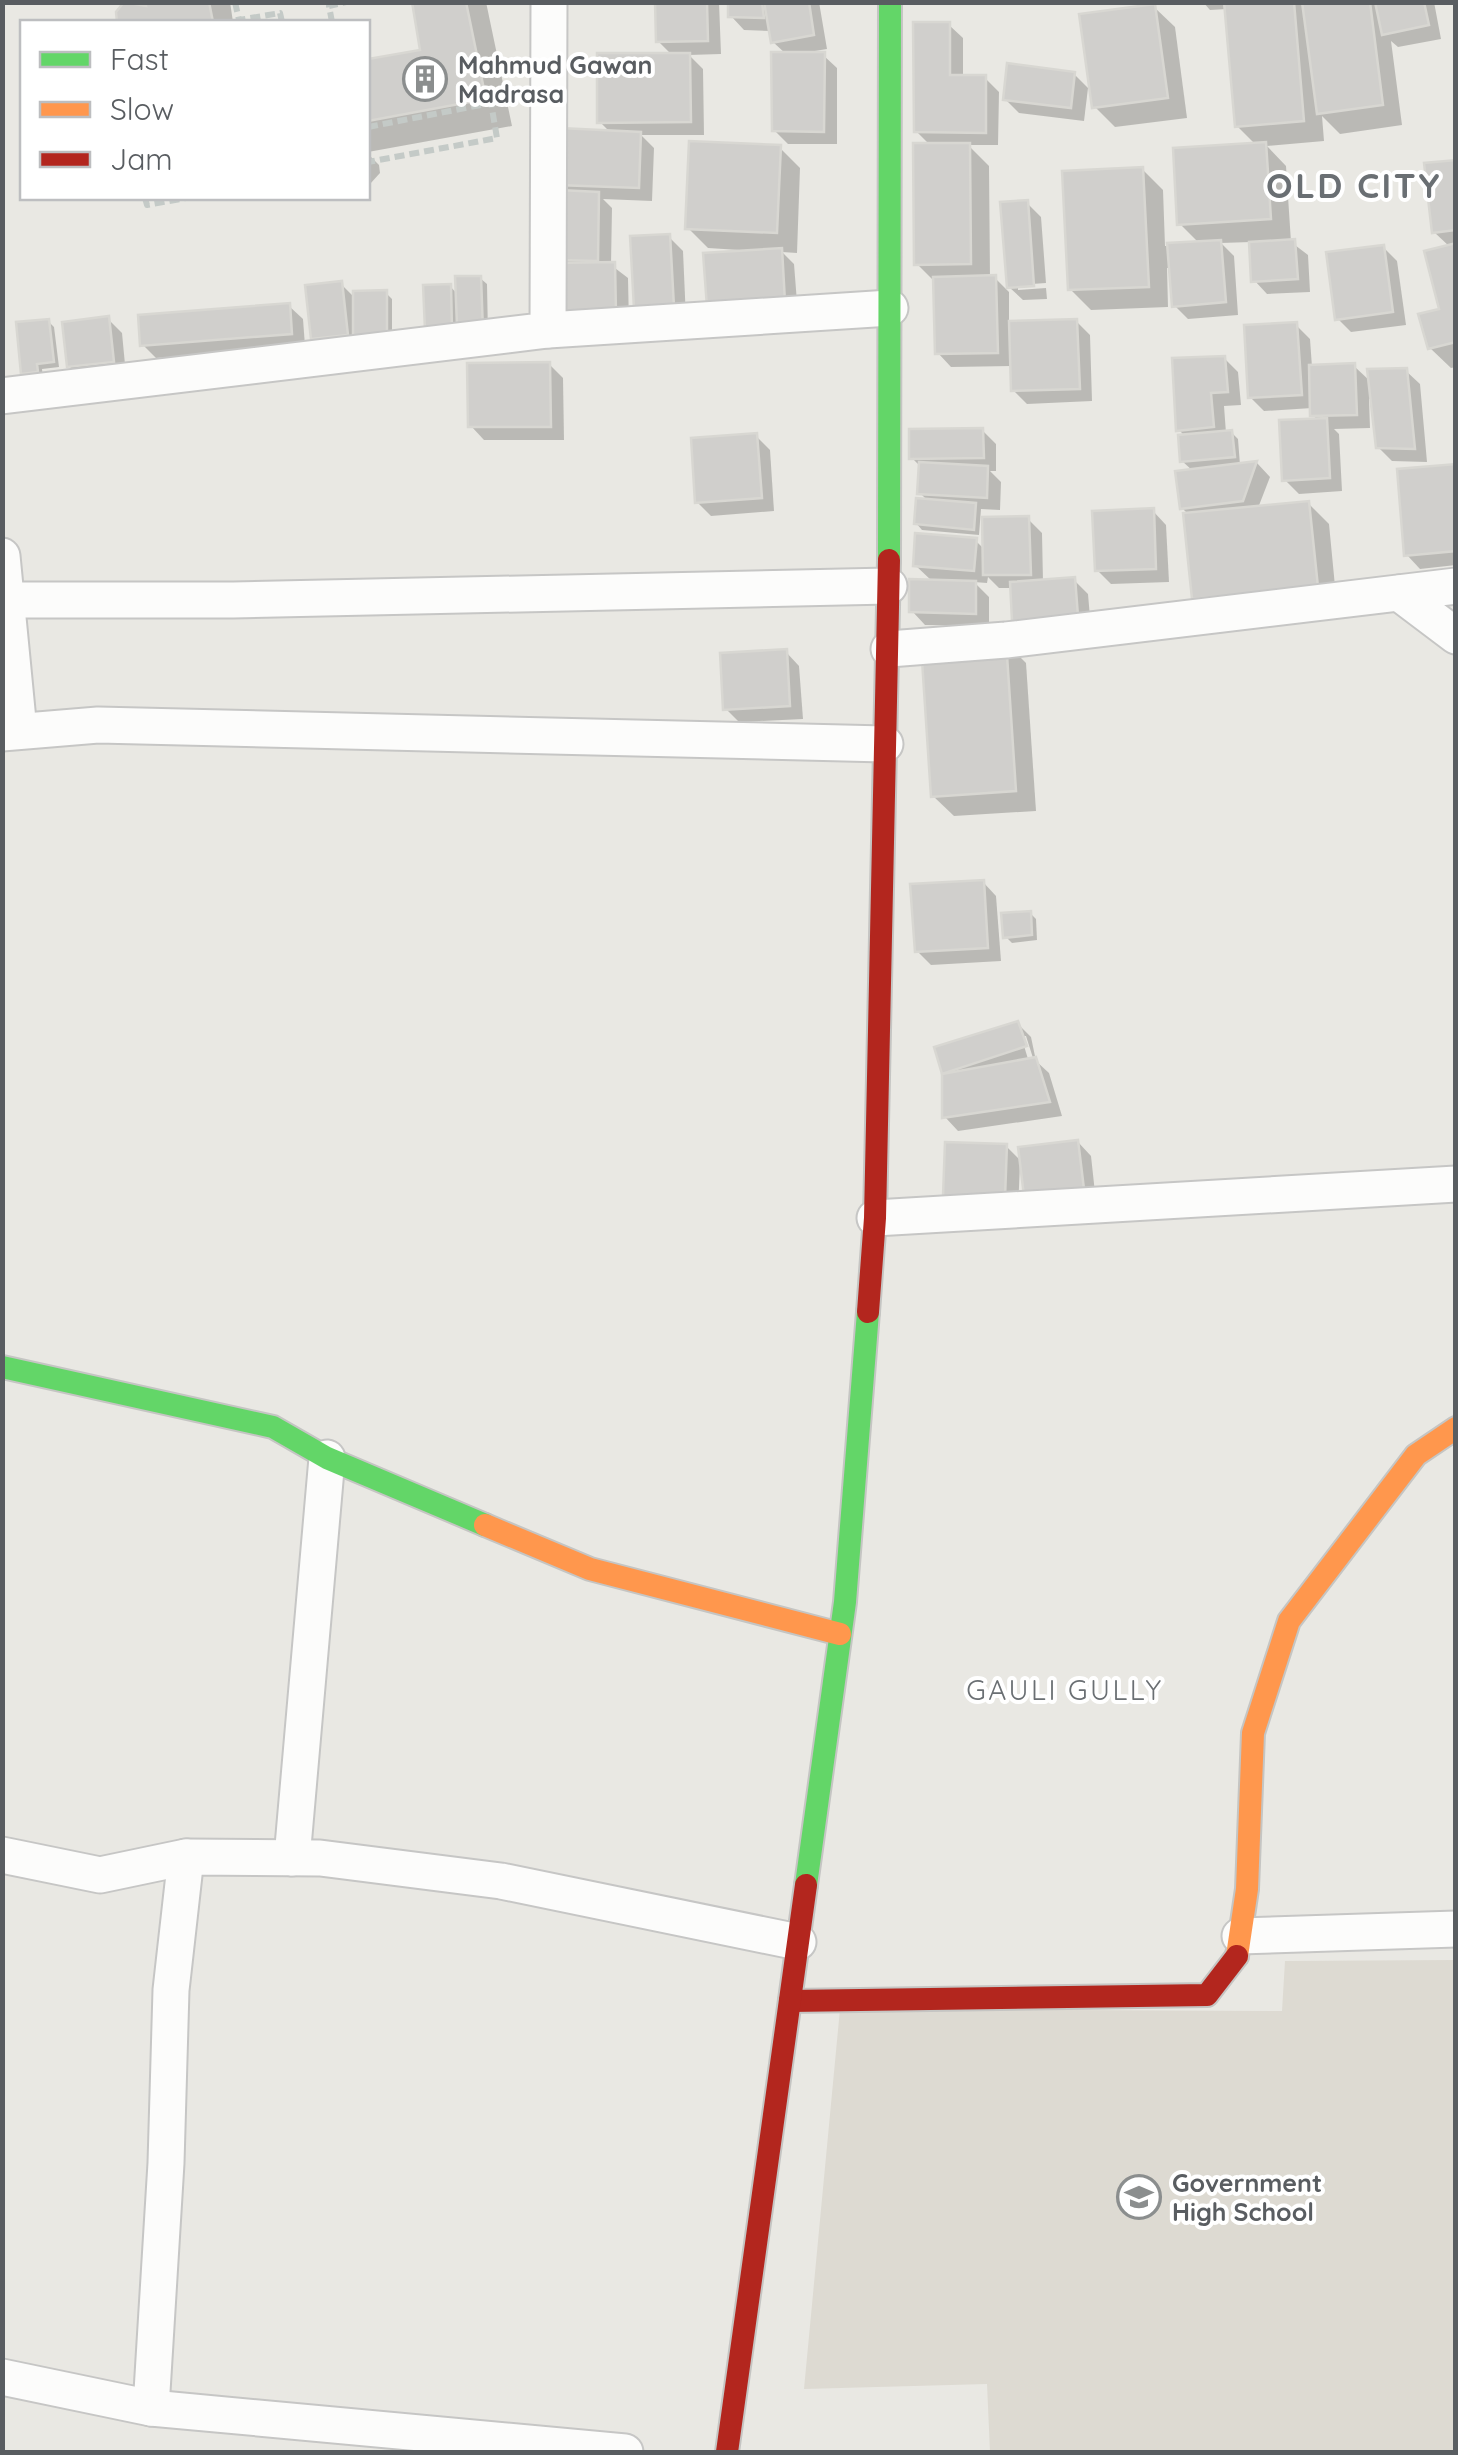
<svg xmlns="http://www.w3.org/2000/svg" width="1458" height="2455" font-family="Quicksand,sans-serif">
  <rect width="100%" height="100%" fill="#e9e8e3"/>
  <polygon fill="#dddad2" points="1455,1960 1455,2452 990,2452 987,2384 804,2389 840,2009 1282,2011 1285,1961"/>
  <g fill="#0003" fill-rule="evenodd">
    <polygon points="133,2 149,10 148,2 230,2 233,22 120,22 123,6"/>
    <polygon points="415,2 486,2 512,126 368,152 368,62 423,52"/>
    <polygon points="657,2 719,2 721,54 689,55 703,69 704,135 641,135 654,148 652,201 603,199 612,208 611,265 628,278 629,325 560,259 569,193 560,184 611,133 600,122 673,56 658,41"/>
    <polygon points="731,2 819,2 827,49 809,52 810,55 823,55 837,68 837,144 788,144 774,130 786,54 773,42 771,31 744,30 731,16"/>
    <polygon points="1203,2 1434,2 1441,39 1398,47 1391,41 1402,125 1340,134 1322,116 1324,141 1267,146 1286,166 1291,242 1308,255 1310,292 1267,294 1254,280 1251,242 1221,243 1234,256 1238,315 1188,319 1174,305 1171,268 1167,268 1168,307 1091,310 1070,289 1142,169 1163,190 1165,246 1200,244 1180,224 1256,145 1237,126 1227,9 1210,10"/>
    <polygon points="1154,7 1175,27 1187,118 1115,127 1094,106"/>
    <polygon points="949,25 963,38 963,78 985,78 999,92 998,145 968,145 989,166 990,278 995,278 1009,292 1009,324 1076,321 1090,335 1092,401 1027,404 1013,390 1012,366 951,367 938,353 936,283 917,264 931,146 916,131"/>
    <polygon points="1074,74 1088,88 1084,121 1019,113 1005,99"/>
    <polygon points="780,148 800,168 797,253 782,252 794,264 798,315 739,250 708,248 688,228"/>
    <polygon points="368,154 379,165 380,173 370,184"/>
    <polygon points="1456,162 1456,367 1451,368 1430,348 1442,310 1450,247 1434,232"/>
    <polygon points="1027,203 1041,217 1046,283 1018,285 1018,290 1046,288 1047,299 1023,300 1009,287"/>
    <polygon points="669,237 683,251 686,319 650,322"/>
    <polygon points="1383,247 1397,261 1406,325 1351,332 1338,319"/>
    <polygon points="480,278 487,284 488,336 433,335 450,286 458,295"/>
    <polygon points="341,284 355,298 386,293 392,299 392,341 327,352 314,338"/>
    <polygon points="289,306 303,319 305,346 156,358 142,344"/>
    <polygon points="108,319 122,333 126,375 83,380 69,366"/>
    <polygon points="48,321 54,327 59,367 42,369 43,378 29,379 23,373"/>
    <polygon points="1296,325 1310,339 1312,367 1354,366 1371,382 1406,371 1420,384 1427,462 1392,461 1378,447 1373,398 1369,399 1370,428 1334,429 1339,434 1342,491 1299,494 1285,480 1318,421 1313,415 1312,408 1264,411 1250,397"/>
    <polygon points="1224,358 1238,372 1241,405 1224,406 1226,433 1232,433 1238,439 1240,465 1257,463 1270,477 1258,508 1308,503 1329,524 1337,607 1215,619 1194,598 1189,515 1182,508 1193,471 1182,461 1186,437 1179,430"/>
    <polygon points="549,364 563,378 564,440 484,440 471,426"/>
    <polygon points="982,430 996,444 996,471 990,471 1001,482 1000,510 981,509 979,535 922,530 916,523 928,501 920,493 922,468 912,458"/>
    <polygon points="756,436 770,450 774,511 711,516 697,502"/>
    <polygon points="1456,467 1456,565 1420,569 1407,555"/>
    <polygon points="1153,511 1166,525 1169,582 1111,584 1097,570"/>
    <polygon points="1028,519 1042,533 1043,582 1074,580 1088,594 1091,629 1028,634 1015,620 1013,588 999,588 988,577 987,583 974,582 989,597 989,626 925,625 912,611 933,582 915,565 976,541 985,550"/>
    <polygon points="1005,642 1026,663 1036,811 954,816 933,796"/>
    <polygon points="786,652 799,666 803,719 739,722 726,709"/>
    <polygon points="983,882 996,896 1001,961 931,965 917,951"/>
    <polygon points="1030,913 1036,919 1037,940 1012,943 1006,937"/>
    <path d="M1017 1023 1031 1037 1036 1061 1049 1073 1062 1116 958 1131 945 1117V1073L937 1049ZM1021 1036H1026L1033 1058 1028 1059Z"/>
    <polygon points="1078,1142 1091,1156 1096,1202 1023,1163 1020,1163 1018,1211 959,1209 945,1195 1006,1146 1023,1163"/>
  </g>
  <g fill="#d0cfcc" stroke="#d8d7d2" stroke-width="2.5">
    <polygon points="124,2 146,6 145,2 209,2 213,22 117,22 116,12"/>
    <polygon points="412,2 466,2 486,99 368,121 368,59 420,50"/>
    <polygon points="655,2 707,2 708,41 656,42"/>
    <polygon points="728,2 762,2 764,18 728,17"/>
    <polygon points="764,2 809,2 814,35 771,43"/>
    <polygon points="1224,2 1294,2 1304,121 1235,127"/>
    <polygon points="1302,2 1370,2 1383,105 1317,114"/>
    <polygon points="1375,2 1424,2 1429,25 1382,35"/>
    <polygon points="1155,4 1168,98 1092,108 1079,14"/>
    <polygon points="913,22 950,22 950,75 986,75 986,133 914,132"/>
    <polygon points="771,52 825,52 824,132 772,131"/>
    <polygon points="597,53 690,53 691,122 597,123"/>
    <polygon points="1007,63 1075,72 1071,108 1003,100"/>
    <polygon points="560,128 641,132 639,188 557,185"/>
    <polygon points="689,141 781,145 777,233 685,229"/>
    <polygon points="1266,142 1271,219 1177,225 1173,148"/>
    <polygon points="913,143 970,143 971,264 914,265"/>
    <polygon points="1456,160 1456,230 1432,233 1424,163"/>
    <polygon points="1143,167 1149,287 1068,290 1062,171"/>
    <polygon points="559,190 599,192 598,261 557,260"/>
    <polygon points="1028,200 1034,286 1007,288 1000,202"/>
    <polygon points="670,234 674,307 634,309 630,236"/>
    <polygon points="1295,239 1298,279 1251,282 1249,242"/>
    <polygon points="1221,240 1226,302 1172,307 1167,243"/>
    <polygon points="1456,243 1456,342 1428,349 1418,314 1439,309 1424,251"/>
    <polygon points="1384,245 1393,312 1335,320 1326,252"/>
    <polygon points="782,248 785,302 707,307 703,253"/>
    <polygon points="615,262 616,313 557,314 556,263"/>
    <polygon points="996,275 998,353 935,354 933,277"/>
    <polygon points="455,276 481,276 483,331 457,326"/>
    <polygon points="342,281 348,335 311,339 305,285"/>
    <polygon points="451,284 452,329 425,330 423,285"/>
    <polygon points="387,290 387,336 353,336 353,291"/>
    <polygon points="290,303 292,334 140,346 138,315"/>
    <polygon points="109,316 114,362 67,367 62,322"/>
    <polygon points="49,319 54,362 37,364 38,372 21,374 16,322"/>
    <polygon points="1077,319 1080,389 1011,391 1009,321"/>
    <polygon points="1297,322 1302,395 1248,398 1244,325"/>
    <polygon points="1225,356 1228,392 1211,393 1214,427 1176,431 1172,358"/>
    <polygon points="550,362 551,427 468,427 467,363"/>
    <polygon points="1355,363 1357,415 1310,416 1309,365"/>
    <polygon points="1407,368 1415,449 1376,448 1367,369"/>
    <polygon points="1327,418 1330,478 1282,481 1279,420"/>
    <polygon points="983,428 984,458 909,459 909,429"/>
    <polygon points="1232,430 1235,457 1180,462 1178,435"/>
    <polygon points="757,433 762,498 695,503 691,438"/>
    <polygon points="1257,461 1243,501 1180,509 1175,471"/>
    <polygon points="919,462 988,466 987,498 917,494"/>
    <polygon points="1456,464 1456,551 1404,556 1397,469"/>
    <polygon points="916,498 976,503 974,530 914,524"/>
    <polygon points="1309,501 1318,587 1192,599 1183,513"/>
    <polygon points="1154,508 1156,569 1095,571 1092,511"/>
    <polygon points="1029,516 1031,575 983,575 982,517"/>
    <polygon points="915,533 977,538 974,571 913,566"/>
    <polygon points="1075,577 1078,616 1012,621 1010,582"/>
    <polygon points="909,579 976,581 976,614 909,612"/>
    <polygon points="1006,640 1016,791 931,797 921,645"/>
    <polygon points="787,649 790,706 723,710 720,653"/>
    <polygon points="984,880 988,948 915,952 910,884"/>
    <polygon points="1031,911 1032,935 1003,938 1001,913"/>
    <polygon points="1018,1021 1027,1046 942,1074 934,1047"/>
    <polygon points="1036,1057 1050,1102 942,1118 942,1074"/>
    <polygon points="1078,1140 1084,1189 1024,1196 1018,1147"/>
    <polygon points="945,1142 1007,1144 1005,1198 943,1196"/>
  </g>
  <g fill="none" stroke-linecap="round" stroke-linejoin="round">
    <g stroke="#c6c6c5" stroke-width="39">
      <g id="street">
        <polyline points="548,330 890,308"/>
        <polyline points="2,396 548,330 549,2"/>
        <polyline points="2,556 19,731"/>
        <polyline points="1399,593 1456,636"/>
        <polyline points="7,600 233,600 889,586"/>
        <polyline points="889,649 1006,640 1456,586"/>
        <polyline points="2,733 98,725 885,744"/>
        <polyline points="875,1218 1456,1184"/>
        <polyline points="2,1855 100,1875 186,1857 320,1858 501,1881 798,1942"/>
        <polyline points="292,1858 327,1458"/>
        <polyline points="1240,1936 1456,1929"/>
        <polyline points="2,2377 151,2408 625,2452"/>
        <polyline points="151,2408 166,2163 171,1990 186,1857"/>
      </g>
    </g>
    <g stroke="#c5c5c3" stroke-width="26">
      <g id="fast">
        <polyline points="889,560 890,2"/>
        <polyline points="2,1367 273,1427 327,1458 485,1525"/>
        <polyline points="806,1885 845,1602 868,1312"/>
      </g>
    </g>
    <g stroke="#c5c5c3" stroke-width="26">
      <g id="slow">
        <polyline points="485,1525 590,1569 840,1634"/>
        <polyline points="1237,1956 1247,1889 1253,1733 1289,1621 1416,1455 1456,1428"/>
      </g>
    </g>
    <g stroke="#c5c5c3" stroke-width="26">
      <g id="jam">
        <polyline points="868,1312 875,1218 889,560"/>
        <polyline points="790,2001 1207,1995 1237,1956"/>
        <polyline points="727,2452 806,1885"/>
      </g>
    </g>
    <g stroke="#c4cac7" stroke-width="6" stroke-dasharray="10 5" stroke-linecap="butt">
      <polyline points="235,2 239,20 280,13 282,22"/>
      <polyline points="332,22 329,6 346,2"/>
      <polyline points="368,127 491,103 497,138 368,162"/>
      <polyline points="145,198 147,205 186,198"/>
    </g>
    <use href="#street" stroke="#fcfcfb" stroke-width="35"/>
    <use href="#fast" stroke="#63d668" stroke-width="22"/>
    <use href="#slow" stroke="#ff974d" stroke-width="22"/>
    <use href="#jam" stroke="#b3261e" stroke-width="22"/>
  </g>
  <defs>
    <g id="building-ring" transform="scale(2.25)"><circle r="9.5" fill="#fff" stroke="#8b8e8e" stroke-width="1.5"/><path d="M-4-6H4V6H1V3H-1V6H-4ZM-2.5-4.3h1.7v1.8h-1.7ZM.8-4.3h1.7v1.8H.8ZM-2.5-1h1.7V.8h-1.7ZM.8-1h1.7V.8H.8Z" fill="#8b8e8e"/></g>
    <g id="school-ring" transform="scale(2.25)"><circle r="9.5" fill="#fff" stroke="#8b8e8e" stroke-width="1.5"/><path d="M0-5L7-2L0 1L-7-2ZM-4 1L0 2.5L4 1V4Q0 6-4 4Z" fill="#8b8e8e"/></g>
  </defs>
  <g fill-rule="evenodd">
    <use href="#building-ring" x="425" y="79"/>
    <use href="#school-ring" x="1139" y="2197"/>
  </g>
  <g text-anchor="middle" stroke-width="8" stroke-linejoin="round" paint-order="stroke">
    <g font-size="25" font-weight="bold" fill="#595d61" stroke="#fff" text-anchor="start">
      <text x="458" y="74">Mahmud Gawan<tspan x="458" dy="29">Madrasa</tspan></text>
      <text x="1172" y="2192">Government<tspan x="1172" dy="29">High School</tspan></text>
    </g>
    <g font-size="28" letter-spacing="2.5" fill="#6a6f73" stroke="#fff">
      <text x="1065" y="1700">GAULI GULLY</text>
    </g>
    <g font-size="35" font-weight="bold" letter-spacing="2.5" fill="#6a6f73" stroke="#fff">
      <text x="1354" y="198">OLD CITY</text>
    </g>
  </g>
  <rect width="1458" height="2455" fill="none" stroke="#595d61" stroke-width="10"/>
  <rect x="20" y="20" width="350" height="180" fill="#ffffff" stroke="#bdbec0" stroke-width="2.5"/>
  <rect x="40" y="52" width="50" height="15" fill="#63d668" stroke="#bdbec0" stroke-width="2.5"/>
  <text x="110" y="70" font-size="30" fill="#595d61">Fast</text>
  <rect x="40" y="102" width="50" height="15" fill="#ff974d" stroke="#bdbec0" stroke-width="2.5"/>
  <text x="110" y="120" font-size="30" fill="#595d61">Slow</text>
  <rect x="40" y="152" width="50" height="15" fill="#b3261e" stroke="#bdbec0" stroke-width="2.5"/>
  <text x="110" y="170" font-size="30" fill="#595d61">Jam</text>
</svg>
